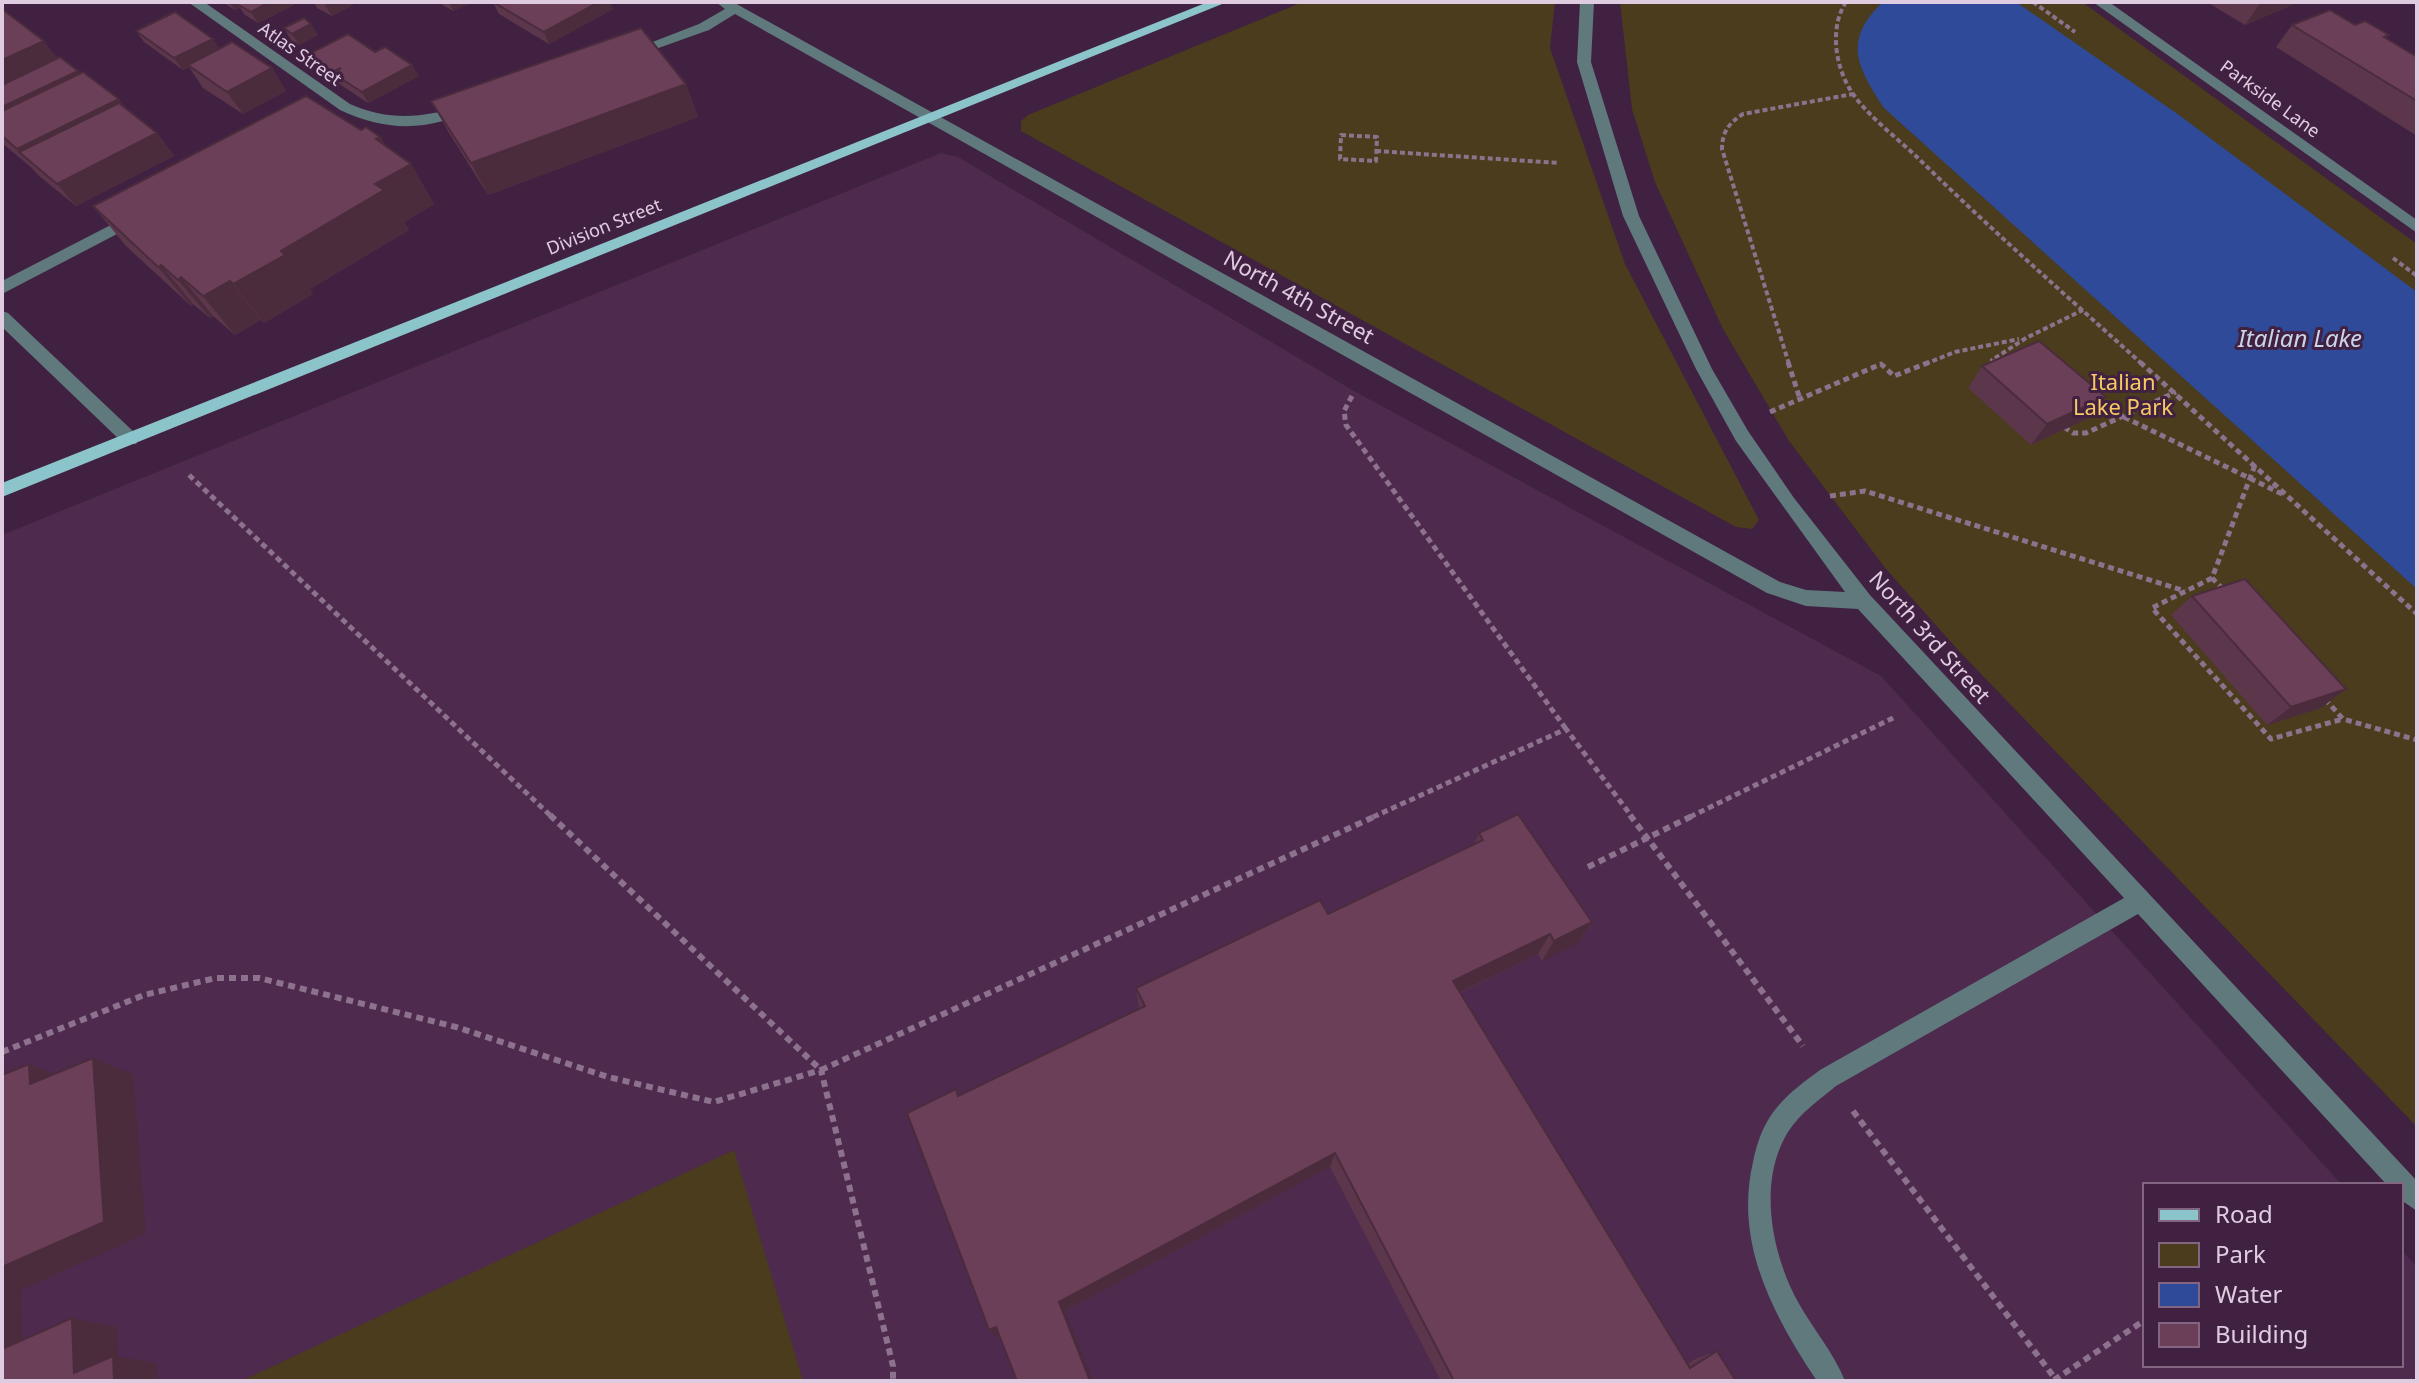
<svg xmlns="http://www.w3.org/2000/svg" width="2419" height="1383" font-family="'Noto Sans',sans-serif">
  <rect width="100%" height="100%" fill="#412141"/>
  <polygon fill="#4e2a4f" points="941,153 958,157 1354,391 1881,676 2342,1185 2145,1185 2145,1365 2401,1365 2401,1250 2417,1267 2417,1381 2,1381 2,535"/>
  <g fill="#4a3c1c">
    <polygon points="1303,2 1555,2 1550,48 1625,264 1759,520 1752,529 1736,527 1021,131 1021,121 1028,115"/>
    <polygon points="1620,2 2082,2 2417,244 2417,1127 1958,650 1886,569 1789,441 1723,329 1655,182 1632,109"/>
    <polygon points="734,1150 803,1381 241,1381"/>
  </g>
  <path fill="#2e4a99" d="M1883 2H2016L2179 115 2417 292V589L1884 108C1857 67 1842 40 1883 2Z"/>
  <g fill="none" stroke-linecap="round" stroke-linejoin="round">
    <g stroke="#8c728c" stroke-width="4" stroke-dasharray="5 3" stroke-linecap="butt">
      <path d="M1846 2C1829 28 1835 68 1853 94 1869 117 1897 138 1918 158 1990 229 2067 296 2142 364"/>
      <polyline points="2033,2 2075,32"/>
      <polygon points="1341,135 1377,137 1376,161 1340,159"/>
      <polyline points="1376,151 1559,163"/>
      <polyline points="2393,258 2417,276"/>
      <path d="M1789 364 1722 149C1722 132 1729 123 1743 114L1853 94"/>
      <polyline points="1925,364 1955,352 2019,339"/>
      <polyline points="1994,364 1992,360 2026,338 2083,310"/>
    </g>
    <g stroke="#8c728c" stroke-width="5" stroke-dasharray="6 4" stroke-linecap="butt">
      <polyline points="1788,362 1800,399"/>
      <polyline points="1993,362 1996,367"/>
      <polyline points="2140,362 2417,614"/>
      <polyline points="1352,396 1344,411 1346,425 1566,729"/>
      <polyline points="1770,412 1881,364 1894,376 1930,362"/>
      <polyline points="2124,417 2284,495"/>
      <polyline points="2064,427 2073,433 2086,433 2176,392"/>
      <polyline points="189,475 552,817"/>
      <polyline points="1830,496 1865,491 2185,591"/>
      <polyline points="2212,578 2152,608 2271,739 2343,719"/>
      <polyline points="2223,589 2212,578 2255,465"/>
      <polyline points="2325,699 2343,719 2417,740"/>
      <polyline points="1373,817 1566,729 1632,817"/>
      <polyline points="1690,817 1895,717"/>
    </g>
    <g stroke="#8c728c" stroke-width="6" stroke-dasharray="7 5" stroke-linecap="butt">
      <polyline points="550,815 821,1070 1378,815"/>
      <polyline points="1630,815 1803,1046"/>
      <polyline points="1588,867 1694,815"/>
      <polyline points="2,1052 144,995 216,978 259,978 456,1027 608,1077 714,1102 821,1070 893,1366 893,1381"/>
      <polyline points="1853,1111 2057,1381"/>
      <polyline points="2054,1380 2145,1320"/>
    </g>
    <g fill="#5f797d" fill-rule="evenodd">
      <path d="M188 2H204L350 104C391 122 423 117 465 106L472 111C465 117 453 119 443 121 406 131 375 126 340 110Z"/>
      <path d="M716 2H733L1780 582 1806 590 1845 592 1736 441 1696 369 1623 216 1577 62 1580 2H1594L1591 62 1639 216 1712 369 1748 431 1794 498 1870 595 2417 1181V1211L2401 1200V1185H2387L2138 914 1836 1086C1819 1100 1800 1113 1788 1132 1757 1182 1772 1255 1798 1302 1813 1329 1834 1353 1845 1381H1817C1773 1315 1734 1243 1753 1162 1757 1142 1764 1122 1778 1106 1790 1092 1805 1081 1820 1070L2124 898 1858 609 1806 606 1767 593 735 14 709 30 636 56 624 53 699 24 725 9Z"/>
      <polygon points="2093,2 2109,2 2417,220 2417,233"/>
      <polygon points="136,212 142,213 142,221 2,294 2,281"/>
      <polygon points="2,311 8,313 136,434 139,439 136,444 124,444 2,327"/>
    </g>
    <polygon fill="#8bc4cb" fill-rule="evenodd" points="1208,2 1227,2 2,497 2,483"/>
  </g>
  <g fill="#5c364b">
    <polygon points="222,2 292,2 294,5 258,23 245,15 240,8 235,10"/>
    <polygon points="314,2 351,2 353,5 332,16 317,8"/>
    <polygon points="438,2 473,2 453,11"/>
    <polygon points="493,2 613,9 549,44 499,14"/>
    <polygon points="2207,2 2299,2 2245,25"/>
    <polygon points="2,9 57,58 80,73 157,133 174,156 76,206 38,175 32,168 2,143"/>
    <polygon points="2292,25 2355,25 2389,35 2386,38 2417,57 2417,136 2276,47"/>
    <polygon points="284,28 318,35 299,45 291,40"/>
    <polygon points="136,31 220,48 272,68 286,91 243,114 203,88 189,67 183,70 144,42"/>
    <polygon points="375,52 419,76 368,103 314,67 307,55"/>
    <polygon points="686,84 698,117 488,195 449,133 431,101"/>
    <polygon points="361,130 380,137 386,146 411,164 434,204 404,222 409,230 310,289 313,294 264,323 261,320 235,335 213,316 210,318 193,304 191,306 126,246 93,206"/>
    <polygon points="1982,366 2089,418 2031,445 1968,388"/>
    <polygon points="2192,596 2321,708 2267,725 2171,615"/>
    <polygon points="1479,833 1592,922 1579,943 1542,961 1538,954 1460,993 1687,1364 1697,1358 1717,1351 1736,1381 1441,1381 1330,1167 1065,1311 998,1338 960,1095 1139,1009 1136,988 1328,914 1474,844"/>
  </g>
  <g fill="#4b2c3d">
    <polygon points="229,2 253,2 237,4 240,8 235,10"/>
    <polygon points="269,2 292,2 294,5 258,23 251,12"/>
    <polygon points="330,2 351,2 353,5 332,16 325,5"/>
    <polygon points="449,2 473,2 453,11"/>
    <polygon points="599,2 610,2 613,9 549,44 544,32"/>
    <polygon points="2261,2 2299,2 2245,25"/>
    <polygon points="311,24 318,35 299,45 292,34"/>
    <polygon points="213,39 221,51 183,70 174,58"/>
    <polygon points="44,41 62,64 2,92 2,60"/>
    <polygon points="412,65 419,76 368,103 362,92"/>
    <polygon points="272,68 286,91 243,114 227,92"/>
    <polygon points="78,71 96,93 2,136 2,107"/>
    <polygon points="686,84 698,117 488,195 471,163"/>
    <polygon points="119,99 136,122 24,156 17,149"/>
    <polygon points="157,133 174,156 76,206 57,184"/>
    <polygon points="380,137 400,171 411,164 434,204 404,222 409,230 310,289 313,294 264,323 233,284 281,251 376,139"/>
    <polygon points="161,265 193,304 191,306 158,267"/>
    <polygon points="181,277 213,316 210,318 178,280"/>
    <polygon points="230,281 261,320 235,335 203,296"/>
    <polygon points="2106,397 2089,418 2031,445 2047,424"/>
    <polygon points="2346,689 2321,708 2267,725 2291,707"/>
    <polygon points="1592,922 1579,943 1542,961 1554,941"/>
    <polygon points="1550,934 1538,954 1444,1000 1453,981"/>
    <polygon points="93,1058 133,1074 146,1234 21,1290 23,1368 2,1365 2,1267"/>
    <polygon points="29,1064 71,1081 30,1084"/>
    <polygon points="1335,1153 1330,1167 1065,1311 1093,1381 1090,1381 1059,1302"/>
    <polygon points="72,1318 117,1327 118,1357 157,1363 158,1381 114,1381 74,1373"/>
    <polygon points="996,1327 1005,1335 998,1338 989,1330"/>
  </g>
  <g fill="#6b3f57" stroke="#4b2c3d" stroke-width="2">
    <polygon points="240,2 269,2 251,12 237,4"/>
    <polygon points="493,2 599,2 544,32"/>
    <polygon points="2,9 44,41 2,60"/>
    <polygon points="2330,10 2355,25 2365,21 2389,35 2384,37 2417,57 2417,101 2292,25"/>
    <polygon points="175,12 213,39 174,58 136,31"/>
    <polygon points="304,18 311,24 292,34 284,28"/>
    <polygon points="641,28 686,84 471,163 431,101"/>
    <polygon points="348,34 375,52 385,47 412,65 362,92 334,74 341,68 333,72 307,55"/>
    <polygon points="232,42 272,68 227,92 188,65"/>
    <polygon points="60,57 78,71 2,107 2,85"/>
    <polygon points="83,72 119,99 17,149 2,136 2,111"/>
    <polygon points="306,96 361,130 366,127 380,137 376,139 411,164 375,184 384,190 281,251 285,255 233,284 230,281 203,296 181,277 178,280 161,265 158,267 93,206"/>
    <polygon points="119,103 157,133 57,184 19,152"/>
    <polygon points="2039,341 2106,397 2047,424 1982,366"/>
    <polygon points="2245,579 2346,689 2291,707 2192,596"/>
    <polygon points="1518,814 1592,922 1554,941 1550,934 1453,981 1690,1368 1717,1351 1736,1381 1454,1381 1335,1153 1059,1302 1090,1381 1017,1381 996,1327 989,1330 907,1113 956,1089 958,1096 1145,1006 1136,988 1320,900 1328,914 1483,840 1479,833"/>
    <polygon points="93,1058 104,1222 2,1267 2,1075 29,1064 30,1084"/>
    <polygon points="72,1318 74,1373 113,1356 114,1381 2,1381 2,1349"/>
  </g>
  <g text-anchor="middle" stroke-width="6" stroke-linejoin="round" paint-order="stroke">
    <g font-size="18" fill="#e0cce0" stroke="#412141">
      <text transform="translate(300 54) rotate(35)" y="6">Atlas Street</text>
      <text transform="translate(2270 99) rotate(36)" y="6">Parkside Lane</text>
      <text transform="translate(604 227) rotate(-22)" y="6">Division Street</text>
    </g>
    <g font-size="22" fill="#e0cce0" stroke="#412141">
      <text transform="translate(1299 297) rotate(29)" y="8">North 4th Street</text>
      <text transform="translate(1930 637) rotate(48)" y="8">North 3rd Street</text>
    </g>
    <g font-size="22" fill="#f7ca62" stroke="#412141">
      <text x="2123" y="390">Italian<tspan x="2123" dy="25">Lake Park</tspan></text>
    </g>
    <g font-size="24" font-style="italic" fill="#c9d3e9" stroke="#412141">
      <text x="2300" y="347">Italian Lake</text>
    </g>
  </g>
  <rect width="2419" height="1383" fill="none" stroke="#e0cce0" stroke-width="8"/>
  <rect x="2143" y="1183" width="260" height="184" fill="#412141" stroke="#816581" stroke-width="2"/>
  <rect x="2159" y="1209" width="40" height="12" fill="#8bc4cb" stroke="#816581" stroke-width="2"/>
  <text x="2215" y="1223" font-size="24" fill="#e0cce0">Road</text>
  <rect x="2159" y="1243" width="40" height="24" fill="#4a3c1c" stroke="#816581" stroke-width="2"/>
  <text x="2215" y="1263" font-size="24" fill="#e0cce0">Park</text>
  <rect x="2159" y="1283" width="40" height="24" fill="#2e4a99" stroke="#816581" stroke-width="2"/>
  <text x="2215" y="1303" font-size="24" fill="#e0cce0">Water</text>
  <rect x="2159" y="1323" width="40" height="24" fill="#6b3f57" stroke="#816581" stroke-width="2"/>
  <text x="2215" y="1343" font-size="24" fill="#e0cce0">Building</text>
</svg>
